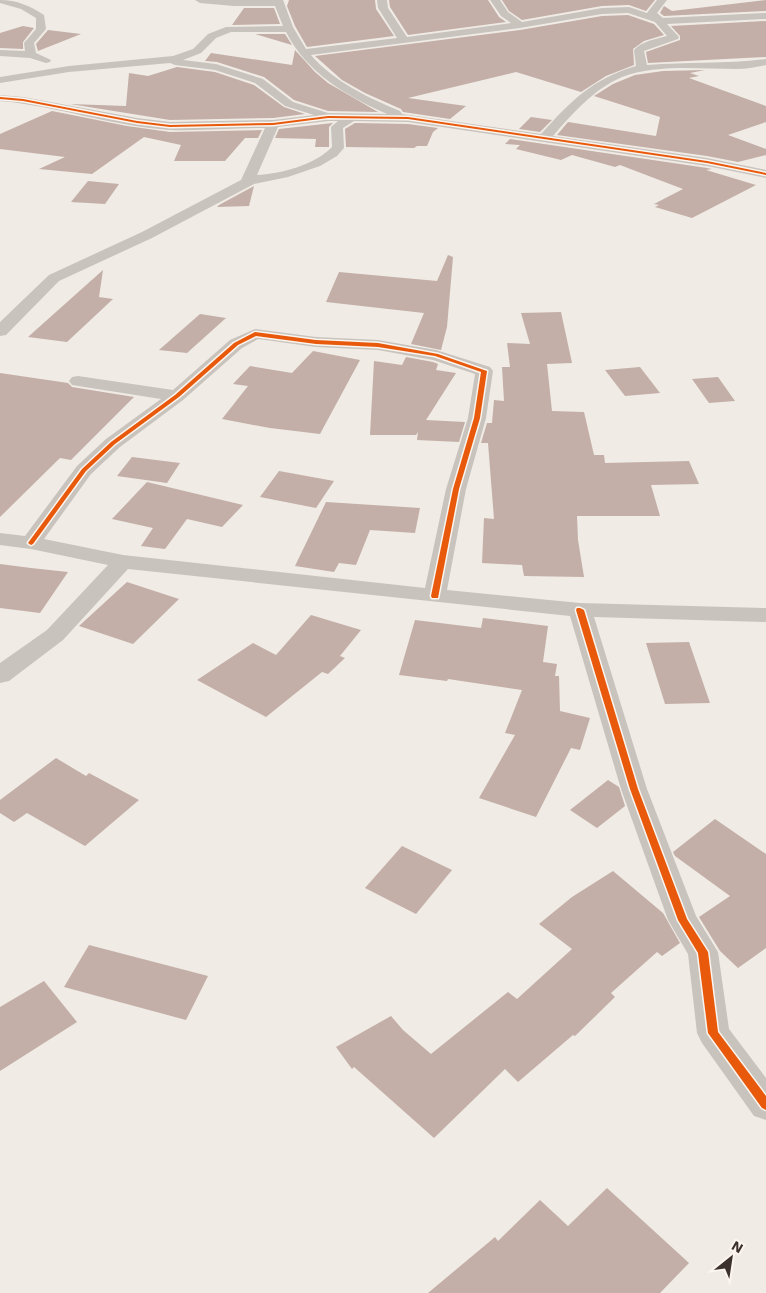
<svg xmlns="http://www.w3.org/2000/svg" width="766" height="1293" font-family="'Work Sans',sans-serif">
  <rect width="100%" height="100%" fill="#f0ebe5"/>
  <g fill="#c3afa7">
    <polygon points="289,0 375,0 376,9 394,36 307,47 295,26 287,6"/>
    <polygon points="389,0 488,0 499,17 506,22 408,35 390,7"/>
    <polygon points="502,0 655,0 646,11 629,5 602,6 522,20 509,11"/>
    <polygon points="766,0 766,11 664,16 660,13 664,6 672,11"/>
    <polygon points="244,8 274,8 280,24 232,25"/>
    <polygon points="628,15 654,24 664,35 644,41 633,49 634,65 606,76 581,92 516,72 408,98 466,106 450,119 403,112 401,109 365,93 342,80 315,56 520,30 602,16"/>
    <polygon points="766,21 766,57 648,63 646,52 680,40 680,36 671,26"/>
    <polygon points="23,26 34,28 23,42 23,49 0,48 0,33"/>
    <polygon points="48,30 81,34 38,51 36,44"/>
    <polygon points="255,34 285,34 292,45"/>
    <polygon points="295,50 315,72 328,83 378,112 328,111 294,100 264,77 217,62 205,61 211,53 292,65"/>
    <polygon points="177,67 215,72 254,85 284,107 305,114 273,118 170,120 70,104 126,106 129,73 148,76"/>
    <polygon points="705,70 690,73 699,76 689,78 766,106 766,122 728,135 766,149 766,155 738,162 707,156 557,135 568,122 656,136 660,117 594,96 613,84 635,75 663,71"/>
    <polygon points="52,111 127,126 170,132 262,130 258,138 245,138 225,161 174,161 181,145 144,137 92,174 39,169 65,157 0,149 0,134"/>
    <polygon points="531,117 552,120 540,132 519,129"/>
    <polygon points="333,123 329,127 329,147 315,147 316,139 275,138 279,129"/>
    <polygon points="355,123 408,124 438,128 433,132 427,146 417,146 414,148 346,147 345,129"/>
    <polygon points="510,139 707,168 712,169 706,170 756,185 692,218 655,207 659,205 654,204 683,189 620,165 615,167 572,155 561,160 516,149 520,145 505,144"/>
    <polygon points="88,181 119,184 105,204 71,202"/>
    <polygon points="254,186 249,206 217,207 219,205"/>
    <polygon points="448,255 453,257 447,327 441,350 411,344 424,313 326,302 339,272 437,281"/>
    <polygon points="103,270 99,297 113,299 67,342 28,337"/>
    <polygon points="561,312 572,363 547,364 552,411 584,412 594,455 604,455 605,463 689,461 699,484 651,485 660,516 577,516 578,540 584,577 524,576 522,565 482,563 484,518 494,519 488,443 481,443 487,423 492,423 494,400 504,401 502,367 510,367 507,343 530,344 521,313"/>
    <polygon points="200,314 226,318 187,353 159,350"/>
    <polygon points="313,351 360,360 320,434 270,428 222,419 248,386 233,384 250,366 292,373"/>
    <polygon points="406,357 433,362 438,364 436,370 456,373 426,420 465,422 459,442 417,440 418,432 416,435 370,435 374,361 402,365"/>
    <polygon points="640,367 660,393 625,396 605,370"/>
    <polygon points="0,373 68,383 72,387 134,397 71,460 60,458 0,517"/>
    <polygon points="718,377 735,401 709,403 692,379"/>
    <polygon points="132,457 180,463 167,483 117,476"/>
    <polygon points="279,471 334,481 316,508 260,497"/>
    <polygon points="147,482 243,505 222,527 187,519 165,549 141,546 153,528 112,519"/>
    <polygon points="326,502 420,508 415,533 370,530 356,565 339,563 334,572 295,566"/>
    <polygon points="0,564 31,568 68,572 40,613 0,608"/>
    <polygon points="127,582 179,599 133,644 79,626"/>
    <polygon points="311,615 361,630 340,656 345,658 328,674 322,672 266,717 197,680 253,643 276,655"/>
    <polygon points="483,618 548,626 543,662 557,664 555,676 559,676 560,711 590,718 580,750 571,748 536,817 479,798 515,735 505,733 522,690 448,679 447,681 399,675 415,620 481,628"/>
    <polygon points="689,642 710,703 665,704 646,643"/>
    <polygon points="56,758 86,776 89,773 139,800 85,846 27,813 14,822 0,813 0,800"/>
    <polygon points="608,780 619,787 625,806 597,828 570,810"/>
    <polygon points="715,819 766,854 766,948 738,968 720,951 699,917 730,896 675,856 673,852"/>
    <polygon points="402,846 452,870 416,914 365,888"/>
    <polygon points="613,871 663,913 680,943 662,956 657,952 611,993 615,997 575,1036 573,1035 518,1082 505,1069 434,1138 354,1067 352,1069 336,1047 391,1016 403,1030 431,1054 508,992 517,999 572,949 539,924 572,897"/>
    <polygon points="89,945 208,976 186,1020 64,987"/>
    <polygon points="44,981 77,1022 0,1071 0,1007"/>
    <polygon points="607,1188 689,1263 660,1293 428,1293 495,1237 498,1241 540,1200 568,1226"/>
  </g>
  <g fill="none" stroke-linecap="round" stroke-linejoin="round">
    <g fill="#c9c3be" fill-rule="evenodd">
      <path d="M0 0C17 0 30 6 44 15L46 29 34 43 36 53 51 60 50 62 46 63 30 58 0 56V50L25 51 24 43 36 29V18L21 9 0 3Z"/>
      <path d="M195 0H283L293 27 306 49 397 38 378 8 377 0H387L388 8 407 37 511 23 501 16 490 0H500L508 12 522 22 602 8 629 7 647 13 657 0H667L657 13 663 18 766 13V19L667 24 679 37 678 39 644 51 647 65C687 62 727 64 766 59V65C756 67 746 69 736 69 701 69 655 64 622 77 594 89 573 113 553 136L707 158 766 170V178L707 166 408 122 354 121 343 128 344 148 337 156 320 166 288 177 254 184 152 238 59 281 6 335 0 336V322L49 275 142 232 241 180 265 128C234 128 201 131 170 130 112 126 57 106 0 101V95L23 97 137 118 170 122 273 120 314 115 285 106 255 83 215 70 175 65 170 63 69 72 0 83V77L69 66 173 56 193 49 208 34 226 27 283 26 275 6H234L200 3ZM628 13 655 22 667 36C656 39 642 41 634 50L636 66C592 79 571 101 541 134L402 114 400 111C369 98 334 82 311 55L520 28 602 14ZM231 32H286C307 73 345 95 387 114L328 113 293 102 263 79 216 64 183 60 201 53 216 38ZM328 121H338L331 127 332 147C315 165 280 174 257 175L278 127Z"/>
      <path d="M255 329 316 337 378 340 436 350 490 367 493 371 486 418 466 489 447 590 580 603 766 608V622L594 617 647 789 696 916 718 952 729 1029 766 1078V1120L754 1116 702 1043 697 1033 688 954 668 920 621 789 570 616 128 569 63 640 9 681 0 683V663L47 630 108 565 31 549 0 545V533L25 536 77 466 106 439 161 399 78 386 72 385 69 381 72 377 78 376 173 390 230 340ZM258 339 316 347 378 350 433 360 475 374 468 418 446 489 425 588 123 555 44 539 91 474 120 447 183 400 242 348Z"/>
    </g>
    <g stroke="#fbf5ee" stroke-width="3">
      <g id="cycleway">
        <polygon points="0,97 23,99 137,121 170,125 273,123 328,116 408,117 707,161 766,173 766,175 707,163 408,119 328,118 273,125 170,127 137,123 23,101 0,99"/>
        <polygon points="255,332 316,340 378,343 438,354 487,371 480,418 459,489 438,598 432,598 431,596 453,489 474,418 481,372 435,356 378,347 316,344 256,336 238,345 179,397 115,444 86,471 33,544 31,545 28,543 82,469 111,442 175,395 234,343"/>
        <polygon points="577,608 580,608 584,610 638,789 687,919 708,952 718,1032 766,1096 766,1110 762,1108 708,1033 698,953 678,920 630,789 576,610"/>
      </g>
    </g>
    <use href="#cycleway" fill="#e8590c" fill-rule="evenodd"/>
  </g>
  <g transform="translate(731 1258) rotate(30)" stroke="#fbf5ee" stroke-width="4" paint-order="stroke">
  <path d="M0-4L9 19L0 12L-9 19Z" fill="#3b302b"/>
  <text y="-8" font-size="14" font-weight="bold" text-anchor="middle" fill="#3b302b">N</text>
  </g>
</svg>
